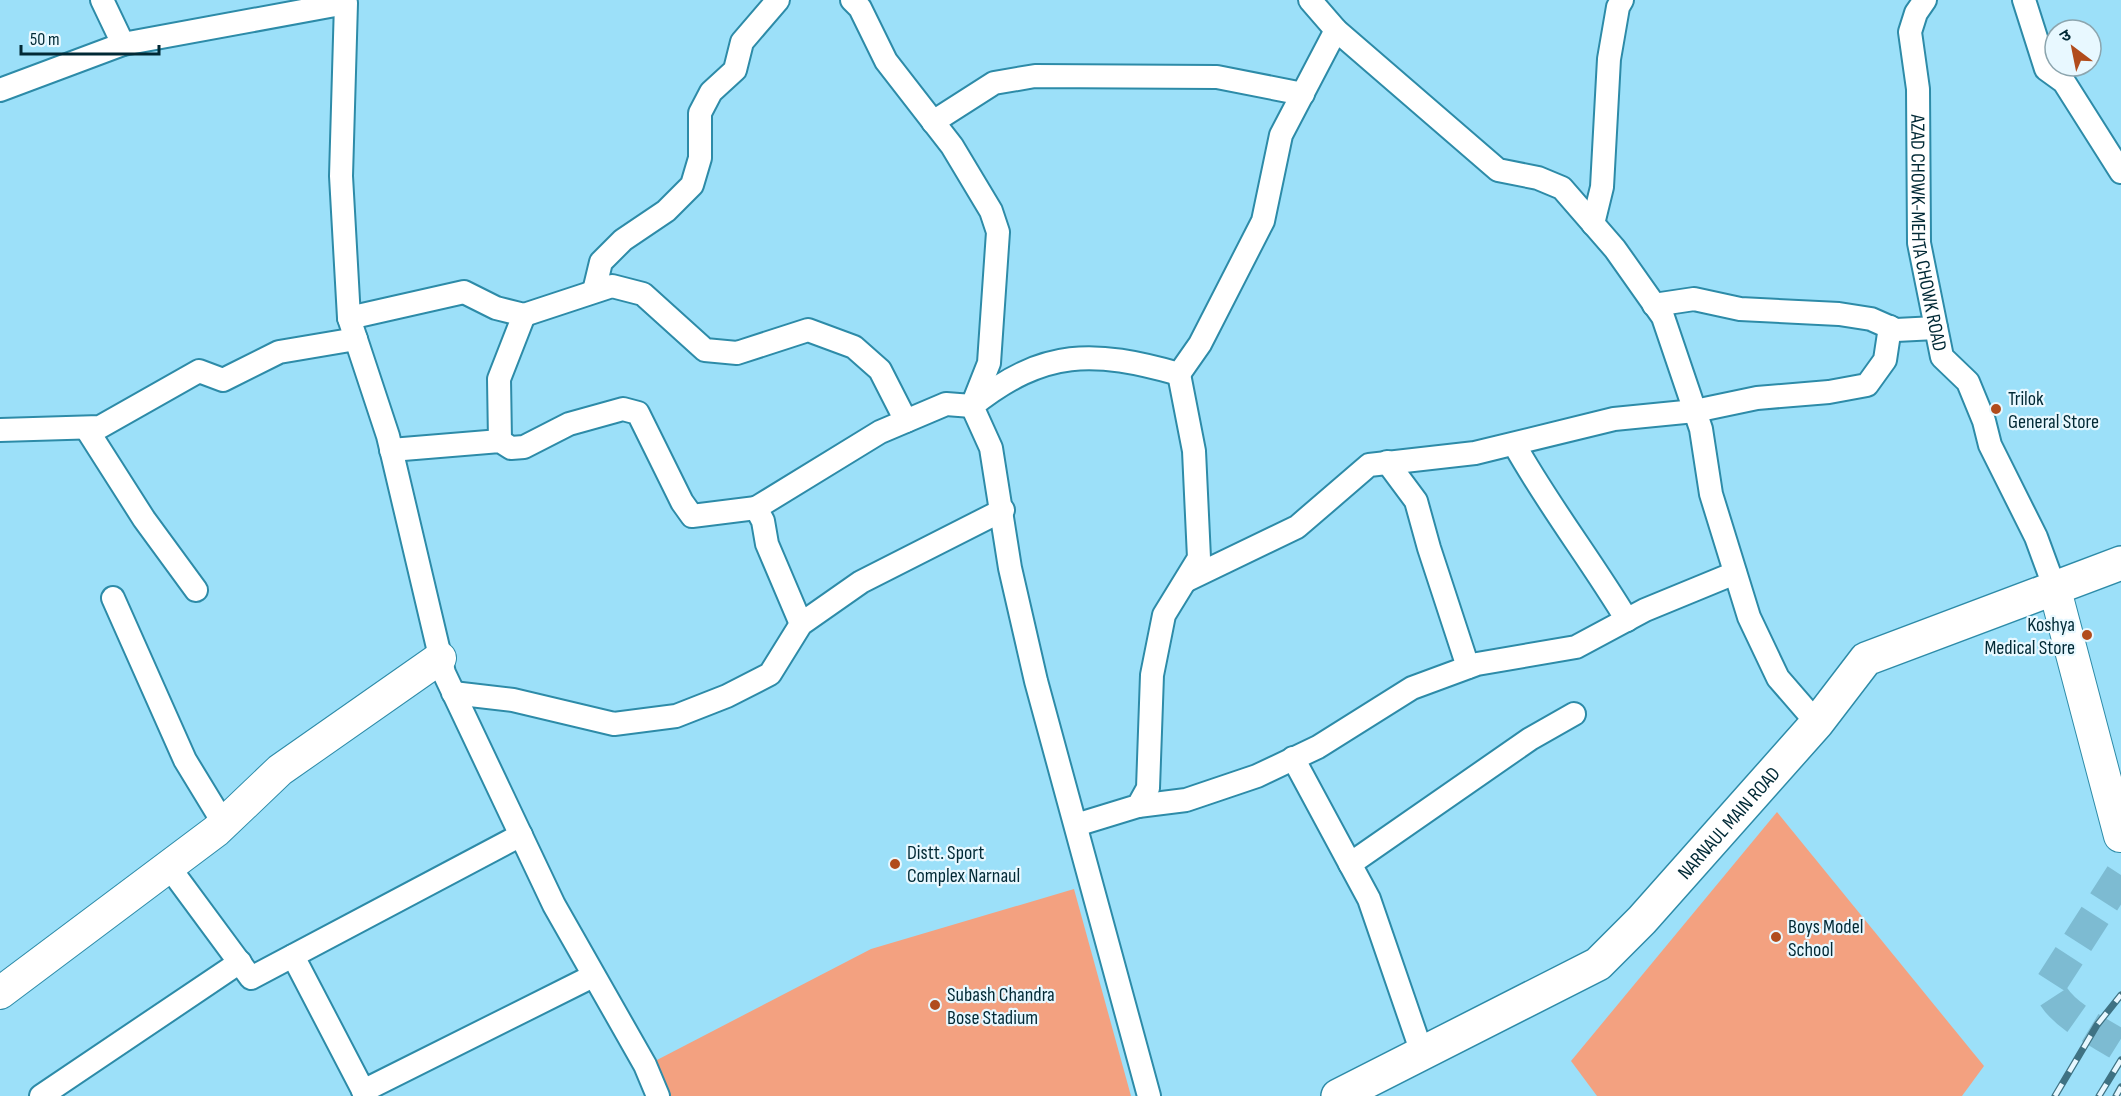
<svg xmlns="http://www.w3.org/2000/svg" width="2121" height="1096" font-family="'Sofia Sans Condensed','Noto Sans Devanagari',sans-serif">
  <rect width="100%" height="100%" fill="#9ce0f9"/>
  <g fill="#f3a180">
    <polygon points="1777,812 1984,1066 1962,1096 1597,1096 1571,1061"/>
    <polygon points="1074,889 1131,1096 671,1096 655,1061 871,949"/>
  </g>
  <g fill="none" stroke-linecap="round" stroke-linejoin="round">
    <path stroke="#7dbbd2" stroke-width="32" stroke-dasharray="32 16" stroke-linecap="butt" d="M2121 875 2049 987C2058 1014 2098 1031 2121 1046"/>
    <g stroke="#2d8ba8" stroke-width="26">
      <g id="street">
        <polyline points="102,0 123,44"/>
        <polyline points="1310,0 1336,30 1498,170 1538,178 1562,188 1615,249 1663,317 1701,429 1711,494 1749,617 1778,678 1817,723"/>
        <path id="s1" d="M1925 0 1916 13 1910 32 1918 89 1919 243 1942 357 1968 382 1984 421 1990 445 2036 537 2054 586"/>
        <polyline points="2024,0 2046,69 2064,82 2121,172"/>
        <polyline points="0,90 123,44 346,3 341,176 349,318 388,436 444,673 554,905 645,1065 658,1096"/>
        <polyline points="933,122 994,83 1035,76 1217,77 1303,94"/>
        <polyline points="1593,224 1602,187 1609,59 1618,7 1622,0"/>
        <polyline points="594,291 601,262 623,240 666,211 692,185 700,158 700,113 711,92 735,70 742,42 778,0"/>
        <polyline points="1654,305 1694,299 1740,309 1839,314 1871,319 1896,330 1936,328"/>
        <polyline points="349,318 464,292 496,308 524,315 612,286 643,294 705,350 737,353 808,330 854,347 880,370 906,421"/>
        <polyline points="86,428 144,519 196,590"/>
        <polyline points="0,430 100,427 199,371 223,380 279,352 356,339"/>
        <polyline points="500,441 499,379 524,315"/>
        <path d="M1514 444C1548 505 1591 560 1627 620"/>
        <polyline points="391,450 500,441 511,448 524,447 569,424 623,409 638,413 682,502 692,516 756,508"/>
        <polyline points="1387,462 1416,501 1429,548 1468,667"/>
        <polyline points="1187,580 1297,527 1369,465 1475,453 1614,419 1695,411 1757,398 1829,392 1867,385 1885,360 1890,327"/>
        <polyline points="113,598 185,760 224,824"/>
        <polyline points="801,624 767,544 763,521 756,508 880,432 946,404 972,406 989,363 998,232 991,211 952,146 886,61 860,8 852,0"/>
        <polyline points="453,693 513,700 614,724 676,716 727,696 770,674 801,624 861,582 1003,510"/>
        <polyline points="1293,758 1369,899 1422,1053"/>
        <polyline points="1138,806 1186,800 1257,776 1318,747 1412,688 1477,664 1576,647 1645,610 1735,573"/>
        <polyline points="1076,825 1138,806 1148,788 1152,675 1164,615 1199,558 1194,451 1179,374"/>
        <polyline points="1350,864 1530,739 1574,714"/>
        <polyline points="169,867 251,978 521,835"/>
        <polyline points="293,956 366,1096"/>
        <polyline points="363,1091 593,976"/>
        <polyline points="41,1096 240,962"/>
        <path d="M1149 1096 1036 681 1010 568 991 448 972 406C1045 348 1093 350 1179 374L1200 344 1263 221 1281 135 1336 30"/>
      </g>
    </g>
    <g stroke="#2d8ba8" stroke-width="34">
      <g id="secondary">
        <polyline points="2054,586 2120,836"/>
        <polyline points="0,993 216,831 280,770 440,658"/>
      </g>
    </g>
    <g stroke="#2d8ba8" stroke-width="36">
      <g id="primary">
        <path id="s2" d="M1338 1096 1598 964 1642 920 1817 723 1866 659 2121 563"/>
      </g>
    </g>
    <use href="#street" stroke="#fff" stroke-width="22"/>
    <use href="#secondary" stroke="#fff" stroke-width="32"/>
    <use href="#primary" stroke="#fff" stroke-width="33"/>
    <g stroke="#3f7283" stroke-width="7">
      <g id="rail">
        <polyline points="2055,1096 2097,1025 2121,995"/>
        <polyline points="2099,1096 2121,1060"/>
        <polyline points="2116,1096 2121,1087"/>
      </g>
    </g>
    <use href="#rail" stroke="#e8f8ff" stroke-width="4.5" stroke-dasharray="14" stroke-linecap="butt"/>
  </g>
  <g fill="#b14c1c" stroke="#e8f8ff" stroke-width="2">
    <circle cx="1996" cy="409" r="6"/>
    <circle cx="2087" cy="635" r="6"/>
    <circle cx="895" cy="864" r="6"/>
    <circle cx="1776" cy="937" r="6"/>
    <circle cx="935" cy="1005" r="6"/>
  </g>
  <g text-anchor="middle" stroke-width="4.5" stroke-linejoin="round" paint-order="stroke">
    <g font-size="20" fill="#012935" stroke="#e8f8ff">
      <text dy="7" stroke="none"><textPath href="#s1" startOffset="238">AZAD CHOWK-MEHTA CHOWK ROAD</textPath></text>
      <text dy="7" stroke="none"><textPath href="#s2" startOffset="484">NARNAUL MAIN ROAD</textPath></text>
    </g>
    <g font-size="20" fill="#012935" stroke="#e8f8ff" text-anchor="start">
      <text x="2008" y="405">Trilok<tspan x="2008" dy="23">General Store</tspan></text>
      <text x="2075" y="631" text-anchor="end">Koshya<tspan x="2075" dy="23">Medical Store</tspan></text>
      <text x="907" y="859">Distt. Sport<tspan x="907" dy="23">Complex Narnaul</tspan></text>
      <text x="1788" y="933">Boys Model<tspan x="1788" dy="23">School</tspan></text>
      <text x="947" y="1001">Subash Chandra<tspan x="947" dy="23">Bose Stadium</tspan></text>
    </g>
  </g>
  <g transform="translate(2073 48) rotate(328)"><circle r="28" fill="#e8f8ff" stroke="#8ca5ae" stroke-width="1.5"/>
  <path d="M0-4.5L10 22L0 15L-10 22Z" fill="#b14c1c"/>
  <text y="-9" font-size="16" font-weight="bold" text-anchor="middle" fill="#012935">उ</text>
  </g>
  <path d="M21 45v9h138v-9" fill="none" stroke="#012935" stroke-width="3"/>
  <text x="30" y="45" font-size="18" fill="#012935" stroke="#e8f8ff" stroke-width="4.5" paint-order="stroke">50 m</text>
</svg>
